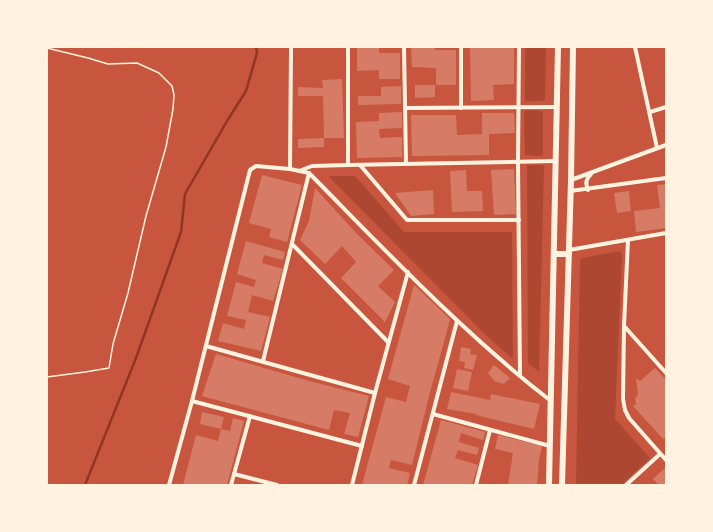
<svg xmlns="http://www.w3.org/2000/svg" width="713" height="532" font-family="'Exo 2',sans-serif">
  <rect width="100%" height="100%" fill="#c8553d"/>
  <g fill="#ae4732">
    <polygon points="525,47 546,47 545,99 543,101 527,101 525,100"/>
    <polygon points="526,110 542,111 543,112 543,154 541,156 525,155 524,112"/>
    <polygon points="527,165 543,165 544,167 539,372 528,363"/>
    <polygon points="330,176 355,176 356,177 404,232 512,232 513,359 489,338 329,177"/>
    <polygon points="620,251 622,256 615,419 650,458 621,485 576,485 580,261 582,258"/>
  </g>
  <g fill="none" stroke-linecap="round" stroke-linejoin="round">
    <polyline stroke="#8f3625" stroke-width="2.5" points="85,485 136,358 181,232 185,194 227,121 246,91 257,53 256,47"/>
  </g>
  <g fill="#d67c66">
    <polygon points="357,47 379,47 379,53 400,53 400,79 379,79 379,70 357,71"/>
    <polygon points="411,47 435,47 435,50 456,50 456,85 436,85 436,68 412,67"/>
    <polygon points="470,47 514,47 514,84 493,85 494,100 471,101"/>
    <polygon points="342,79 344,138 324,138 323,96 298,96 298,87 323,88 322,80"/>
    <polygon points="415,85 435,85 435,97 415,98"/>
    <polygon points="401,86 401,104 358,105 358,96 381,96 381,87"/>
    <polygon points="402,112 402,128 379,129 380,138 402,137 402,157 357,158 356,122 379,121 379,113"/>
    <polygon points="482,113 514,113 515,133 489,134 489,155 412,156 411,115 456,115 457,135 482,134"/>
    <polygon points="324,138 324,147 298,148 298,139"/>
    <polygon points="514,169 516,214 494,215 491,170"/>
    <polygon points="466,170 467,191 482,191 483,211 452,212 450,171"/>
    <polygon points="262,175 302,185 287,242 269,237 271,229 249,223"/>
    <polygon points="666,184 666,228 636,232 634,211 660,208 657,185"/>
    <polygon points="315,188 356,233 394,270 378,286 395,302 385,322 341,278 356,262 342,246 325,264 300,240 309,221"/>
    <polygon points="433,190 434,214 411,216 395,193"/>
    <polygon points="629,191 631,211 617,213 614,193"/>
    <polygon points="246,241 285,252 283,260 264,255 262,263 283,269 273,301 252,295 248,312 270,317 261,351 218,341 223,323 244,329 246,320 227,316 236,282 254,287 256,280 237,274"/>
    <polygon points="414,285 450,319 444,342 430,392 412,465 391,460 389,468 410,473 407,485 362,485 386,397 406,402 410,386 388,379"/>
    <polygon points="461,347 471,349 470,354 477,355 473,370 464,368 465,362 459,361"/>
    <polygon points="216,354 309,381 369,396 358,437 344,434 350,413 334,410 329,430 202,396"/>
    <polygon points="494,365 510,378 504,384 494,381 488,373"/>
    <polygon points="655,368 666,380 666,437 663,439 633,406 636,404 635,399 638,394 636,378 640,381"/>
    <polygon points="457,369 472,372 468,391 453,388"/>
    <polygon points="451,392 490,400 491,394 540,404 534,429 476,415 476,414 447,409"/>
    <polygon points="202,412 224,417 221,429 200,424"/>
    <polygon points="233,418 244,421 227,485 183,485 196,435 218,441 221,429 230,431"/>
    <polygon points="441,420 485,432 483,440 461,433 459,442 479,448 477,455 458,450 455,458 478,465 472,485 423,485"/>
    <polygon points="498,435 542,446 539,459 537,485 508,485 513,453 495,449"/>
    <polygon points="666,467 666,485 659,485 653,479"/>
  </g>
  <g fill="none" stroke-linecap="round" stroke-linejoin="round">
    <polyline stroke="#fff3e0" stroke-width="1.5" points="47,48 88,58 108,64 137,63 159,73 172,86 174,95 173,109 166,147 146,216 128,293 113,344 109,368 85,372 47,377"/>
    <g stroke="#fff3e0" stroke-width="4">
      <polyline points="348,47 348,165"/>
      <polyline points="404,47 406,164"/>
      <polyline points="461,47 461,108"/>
      <polyline points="519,47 518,163 520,376"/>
      <polyline points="635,47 657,148"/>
      <polyline points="405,108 557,107"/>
      <polyline points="650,112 666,107"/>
      <polyline points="360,165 407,220 519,220"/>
      <polyline points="290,169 291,47"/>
      <polyline points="299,171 312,166 348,165 556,161"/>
      <polyline points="571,180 666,145"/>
      <path d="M588 190C585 183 586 179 591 174"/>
      <polyline points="570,191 666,178"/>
      <polyline points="628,240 624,326 623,399 625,410 629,418 666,460"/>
      <polyline points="293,245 388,342"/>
      <polyline points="569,250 666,233"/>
      <polyline points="624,326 666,373"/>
      <polyline points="206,346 375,393"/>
      <polyline points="263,361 309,173"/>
      <polyline points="192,401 362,446"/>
      <polyline points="433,414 550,446"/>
      <polyline points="234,474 277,485"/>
      <path d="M169 485 192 401 250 170 256 166 290 169 309 173C387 252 463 333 551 401"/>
      <polyline points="231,485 250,416"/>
      <polyline points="352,485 375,393 408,272"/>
      <polyline points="414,485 457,321"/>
      <polyline points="476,485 490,430"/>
      <polyline points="626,485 660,454"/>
    </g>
    <g stroke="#fff3e0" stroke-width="6">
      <polyline points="554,254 569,254"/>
      <polyline points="549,485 558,47"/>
      <polyline points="562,485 571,180 573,47"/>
    </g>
  </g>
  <rect width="713" height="532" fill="none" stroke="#fff3e0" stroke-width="96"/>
</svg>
